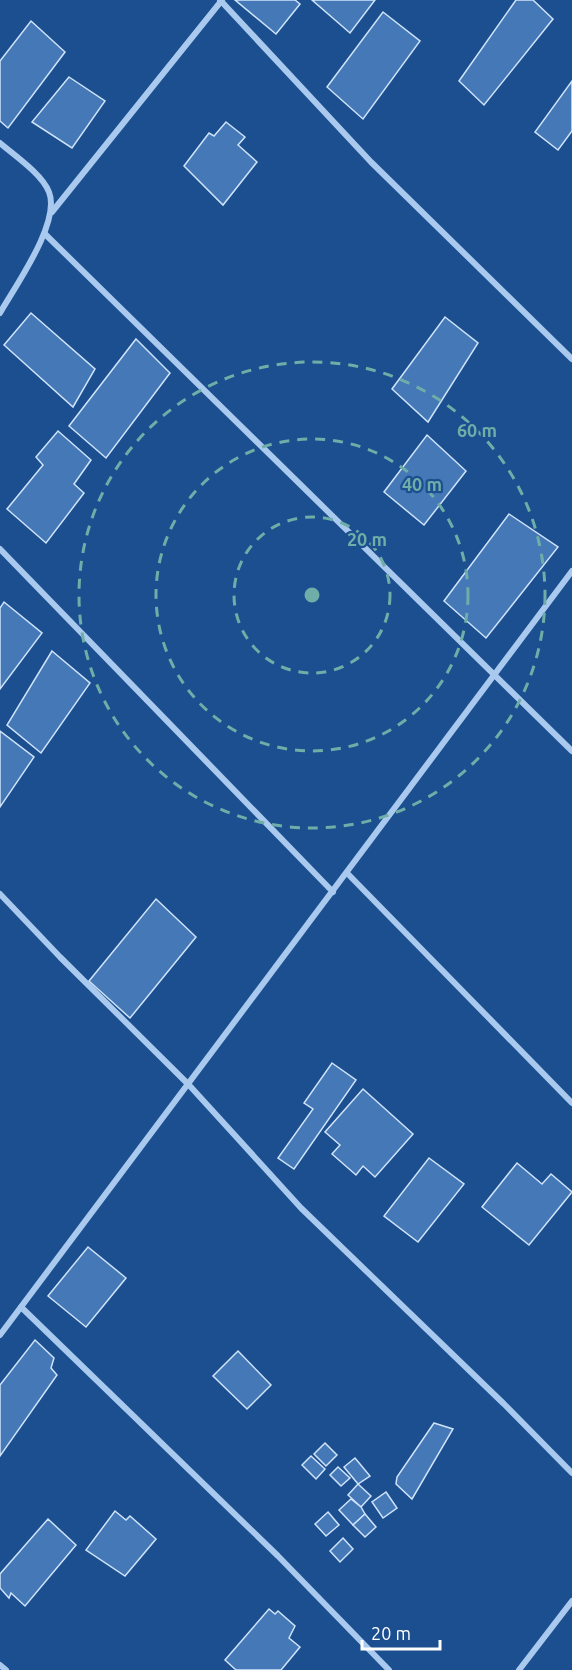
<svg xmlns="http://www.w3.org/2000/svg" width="572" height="1670" font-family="Ubuntu,sans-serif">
  <rect width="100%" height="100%" fill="#1b4f8f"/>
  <g fill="#4478b7" stroke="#cfe3fa" stroke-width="1.5">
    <polygon points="235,0 295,0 300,4 276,34"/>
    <polygon points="312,0 375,0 350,33"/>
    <polygon points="516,0 533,0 553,19 484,105 459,81"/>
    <polygon points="383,12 420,41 363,119 327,87"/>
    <polygon points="31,21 65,52 8,128 0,121 0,61"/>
    <polygon points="69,77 105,101 72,148 32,122"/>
    <polygon points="572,81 572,131 558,150 535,132"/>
    <polygon points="226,122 245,137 238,145 257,162 223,205 184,166 209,133 214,136"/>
    <polygon points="31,313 95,369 73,407 4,345"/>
    <polygon points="445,317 478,343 428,422 392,389"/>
    <polygon points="136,339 170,373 106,458 69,426"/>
    <polygon points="58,431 91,460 74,484 84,493 46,543 7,509 43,465 36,457"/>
    <polygon points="427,435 466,471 424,525 384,492"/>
    <polygon points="509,514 558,547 486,638 444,601"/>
    <polygon points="4,602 42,633 0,689 0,608"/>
    <polygon points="52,651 90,683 41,753 7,725"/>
    <polygon points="0,731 34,757 0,807"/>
    <polygon points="156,899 196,937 130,1018 89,981"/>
    <polygon points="332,1063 356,1080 294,1169 278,1158 313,1109 304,1103"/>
    <polygon points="363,1089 413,1134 375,1177 363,1166 356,1175 332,1154 340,1145 325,1132"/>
    <polygon points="429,1158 464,1184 418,1242 384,1216"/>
    <polygon points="517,1163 542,1184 551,1174 572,1192 529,1245 482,1207"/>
    <polygon points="88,1247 126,1278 86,1327 48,1296"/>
    <polygon points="35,1340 54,1358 51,1368 57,1375 0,1456 0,1385"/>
    <polygon points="238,1351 271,1385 247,1409 213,1376"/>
    <polygon points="434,1423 453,1429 412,1499 396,1484 397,1477"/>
    <polygon points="325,1443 337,1455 326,1466 314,1454"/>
    <polygon points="311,1456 325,1469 316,1479 302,1465"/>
    <polygon points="355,1458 370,1476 358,1484 344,1467"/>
    <polygon points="338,1467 350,1478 341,1486 330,1475"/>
    <polygon points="358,1484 371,1496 361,1507 348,1495"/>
    <polygon points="386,1492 397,1508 383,1518 372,1502"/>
    <polygon points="351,1499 361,1507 365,1514 353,1525 339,1510"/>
    <polygon points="115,1511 126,1520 130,1516 156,1539 125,1576 86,1550"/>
    <polygon points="328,1512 339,1525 326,1536 315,1524"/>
    <polygon points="365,1514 376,1527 365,1537 353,1525"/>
    <polygon points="48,1519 76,1545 25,1606 11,1593 9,1598 0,1588 0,1574"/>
    <polygon points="343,1538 353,1549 340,1562 330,1551"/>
    <polygon points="269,1609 275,1614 278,1611 295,1626 289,1638 300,1647 281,1670 236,1670 225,1660"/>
  </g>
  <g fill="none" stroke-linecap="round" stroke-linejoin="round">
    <g stroke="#a9c9ee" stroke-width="6">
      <polyline points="220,0 371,162 572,359"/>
      <path d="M0 143C14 155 42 174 49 192 61 222 16 285 0 313"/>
      <polyline points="52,212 222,0"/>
      <polyline points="45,234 572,751"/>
      <polyline points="0,549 333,892"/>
      <polyline points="347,873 572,1103"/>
      <polyline points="0,894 60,957 189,1085 301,1208 504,1404 572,1473"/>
      <polyline points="21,1307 278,1556 389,1670"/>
      <polyline points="0,1335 572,571"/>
      <polyline points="0,1665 6,1670"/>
      <polyline points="519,1670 572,1601"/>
    </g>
  </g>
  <g fill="none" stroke="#6fada8" stroke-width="3" stroke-dasharray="10 8">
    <circle cx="312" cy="595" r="78"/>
    <circle cx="312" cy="595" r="156"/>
    <circle cx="312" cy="595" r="233"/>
  </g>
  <circle cx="312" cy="595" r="9" fill="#6fada8" stroke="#1b4f8f" stroke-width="3"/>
  <g font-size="18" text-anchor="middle" font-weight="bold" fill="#6fada8" stroke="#1b4f8f" stroke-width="4.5" stroke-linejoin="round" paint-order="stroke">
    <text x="477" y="437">60 m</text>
    <text x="422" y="491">40 m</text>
    <text x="367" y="546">20 m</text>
  </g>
  <path d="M362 1640v9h78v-9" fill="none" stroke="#ffffff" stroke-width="3"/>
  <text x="371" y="1640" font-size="18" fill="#ffffff" stroke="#1b4f8f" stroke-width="4.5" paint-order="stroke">20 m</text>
</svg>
